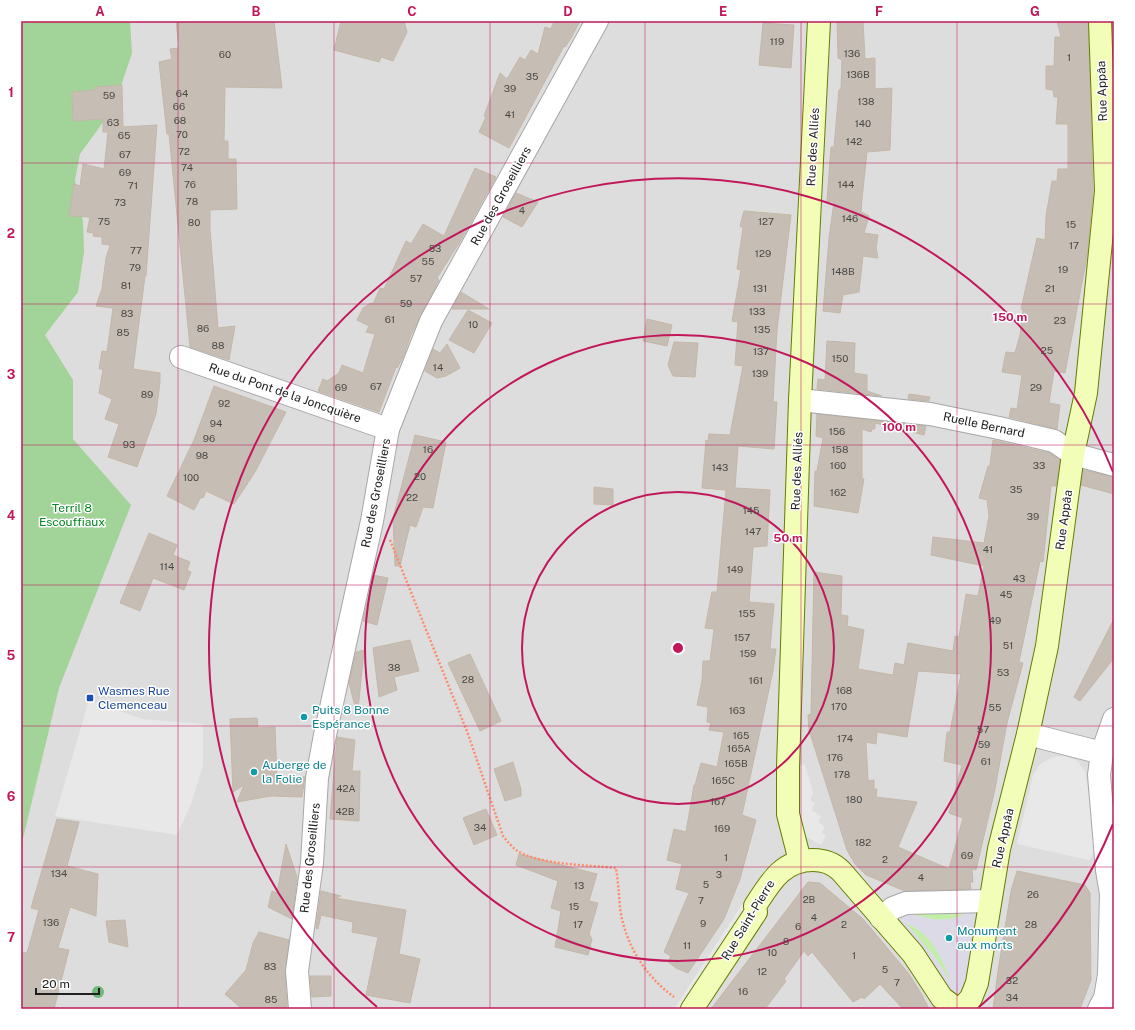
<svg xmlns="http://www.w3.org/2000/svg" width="1135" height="1030" font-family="'Public Sans',sans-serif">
  <rect width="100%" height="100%" fill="#f1efe6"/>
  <rect fill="#dedddd" x="21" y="21" width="1093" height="988"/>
  <g fill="#c2eea9">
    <path d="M911 913 964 914C948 923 927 920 911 913Z"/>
    <path d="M906 923C929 932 944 959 951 982L936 958Z"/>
  </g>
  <polygon fill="#a2d398" points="21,21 130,21 132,53 114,107 80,154 75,180 83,222 84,252 78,292 45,335 73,380 73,439 131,505 59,688 21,847"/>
  <g fill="#e8e8e8">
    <polygon points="89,700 142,719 203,724 203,765 191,804 177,835 55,816"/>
    <polygon points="1065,756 1077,761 1085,771 1097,848 1089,860 1017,844 1033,775 1040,764 1053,757"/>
    <polygon points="805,764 813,793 810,800 815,803 812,810 821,816 818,822 825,827 822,833 826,836 821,845 805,836 798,819 798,766"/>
    <polygon points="743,903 749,907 681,1009 674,1009"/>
  </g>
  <path fill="#dcdae7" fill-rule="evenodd" d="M914 907H965L975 915 978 921 968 981 964 988 955 991 948 988 927 955 902 925 900 920 902 913ZM908 912 965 913 967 912 964 915 952 919 936 920 915 915ZM904 921 917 928 931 941 942 960 952 984 935 958Z"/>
  <g fill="#c6beb5" stroke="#c4b7a7" fill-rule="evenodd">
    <polygon points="176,21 274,21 282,88 225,87 224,141 228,141 228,159 236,159 237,209 210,210 210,229 218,328 235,326 229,360 190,347 169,134 167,134 159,62 172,59 170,49 179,48"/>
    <polygon points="341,21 404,21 407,32 393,61 381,57 379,62 334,50"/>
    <polygon points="554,21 580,21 571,38 565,47 564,46 509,148 479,132 486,117 484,116 500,73 507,79 520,57 525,60 531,50 538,54 545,27 551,29"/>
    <polygon points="837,21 863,21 865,59 875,58 875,89 892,88 890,150 867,152 862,199 861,212 869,216 864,233 878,235 876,248 878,258 863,256 859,292 843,295 840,313 823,311 829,238 834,202 827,201 831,147 834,147 839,90 841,89 842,60 838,58"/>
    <polygon points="1057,21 1088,21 1093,191 1087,256 1065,373 1054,371 1049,403 1060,405 1057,429 1009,417 1011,408 1017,409 1022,375 1002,372 1006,352 1015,353 1020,335 1023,309 1021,309 1037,238 1045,240 1046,216 1052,181 1057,181 1058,169 1068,169 1068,124 1056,124 1058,97 1054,97 1053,90 1046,89 1046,66 1054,66 1055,37 1061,37"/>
    <polygon points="763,23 794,25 791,68 759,65"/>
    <polygon points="122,85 123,127 157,125 146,276 145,276 133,369 160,373 160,382 156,414 137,467 108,457 119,424 105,419 112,399 99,393 103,369 99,369 102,351 107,352 113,308 96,306 102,289 106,258 110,245 102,244 102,237 93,236 94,233 87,232 90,217 69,216 74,184 80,186 83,164 104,169 108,132 103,132 103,119 73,121 72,92 95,90 95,87"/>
    <polygon points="475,168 496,177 461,240 437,278 439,280 411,335 403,357 397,368 396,367 379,412 318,391 323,379 327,381 339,373 342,365 363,373 375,334 366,332 369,326 357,320 363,308 371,303 373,304 380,288 384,289 406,241 411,244 423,224 444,236"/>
    <polygon points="516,193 538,202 522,227 503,217"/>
    <polygon points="744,211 791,215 777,330 773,402 777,402 774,449 738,446 735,488 770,490 767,546 753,547 749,602 774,604 770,649 776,649 773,671 742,815 756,820 740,879 724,919 688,973 676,968 668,962 671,956 664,952 689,893 676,889 682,864 667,860 674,829 686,832 694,785 695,785 701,763 717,767 724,732 709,730 711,723 707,722 708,707 697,705 702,681 703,661 710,661 714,629 705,628 712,592 717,592 726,490 702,488 706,440 708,441 709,434 730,435 743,366 735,365 738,322 732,321 741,270 737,269 743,228 740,226"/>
    <polygon points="461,292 489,309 452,309"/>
    <polygon points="468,310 492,323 474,353 449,340"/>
    <polygon points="647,319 672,325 667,346 643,341"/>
    <polygon points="827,341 855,343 854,373 867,375 867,391 882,396 817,389 818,379 825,380"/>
    <polygon points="674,342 698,343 695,377 673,376 668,365"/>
    <polygon points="447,344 460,368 446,376 437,378 425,371 433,349 440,353"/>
    <polygon points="214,386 286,412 255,472 234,504 206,491 203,498 201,497 194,510 167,496 194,440"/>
    <polygon points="909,394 930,397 929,401 908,399"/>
    <polygon points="817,414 926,426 924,435 875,423 875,429 872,429 871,432 862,429 862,478 864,479 858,513 814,506 815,471 817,471 823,438 816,436"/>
    <polygon points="415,435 446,442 433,508 423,507 416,527 410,525 400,566 395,566 393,518"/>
    <path d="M993 440 1049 453 1060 460 1056 486H1051L1043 562 1040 561 1019 662 1023 663 1007 723 995 789 976 870 972 869 973 882H970L971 889 905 891 866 875 855 864 847 850 809 730 808 715 811 714 814 572 842 576 841 615 848 616 847 626 864 630 858 669 893 675 895 663 904 665 908 643 953 651 955 636 959 637 966 594 978 596 984 566 931 555 933 537 984 543 989 516 987 500 979 498 988 466H990ZM918 671 961 674 950 732H947L944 761 962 765 949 813 963 818 949 869 898 847 917 802 876 797 877 789H874V780L868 781 866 742 876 744 877 732 907 737Z"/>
    <polygon points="1083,470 1114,477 1114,494 1081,485"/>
    <polygon points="594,487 613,489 613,505 594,504"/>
    <polygon points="149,533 177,545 173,555 190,562 187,570 191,572 184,590 153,578 140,611 120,603"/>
    <polygon points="373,575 388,578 377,625 363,621"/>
    <polygon points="1114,619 1114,658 1080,701 1074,697"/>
    <polygon points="410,640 419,671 394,677 397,690 379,697 373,648"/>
    <polygon points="364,650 358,710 356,710 349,683 356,652"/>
    <polygon points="470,654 501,721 480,731 448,663"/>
    <polygon points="257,718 258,728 275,727 277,777 305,777 302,797 271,796 237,802 244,785 233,792 230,719"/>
    <polygon points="337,737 355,740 352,771 360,771 359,821 330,819"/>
    <polygon points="513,762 521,789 521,796 505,801 494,769"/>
    <polygon points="486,809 497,835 474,845 463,818"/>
    <polygon points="57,819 79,822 67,866 98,874 96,916 70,907 58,948 69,950 54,1009 21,1009 21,952 27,953 39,910 31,908"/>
    <polygon points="286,844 297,877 292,919 268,907 272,891 277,893"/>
    <polygon points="519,854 597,874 589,901 598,903 589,934 592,939 588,955 555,947 561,911 551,908 558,881 516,865"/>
    <polygon points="1017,871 1085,885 1090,893 1091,980 1080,1009 993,1009 998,971 1011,891"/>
    <polygon points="808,882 820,883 863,919 909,974 922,995 929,1009 903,1009 880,984 864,999 862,997 853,1002 812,952 808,956 804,951 784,979 786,981 765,1009 711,1009"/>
    <polygon points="321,891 341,896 335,898 406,910 399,954 420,959 410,1003 366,995 378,937 352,932 353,922 321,915 318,929 316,928"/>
    <polygon points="125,920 128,947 109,942 106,921"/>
    <polygon points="259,932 289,940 285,972 287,1009 242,1009 225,994 246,970 253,943"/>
    <polygon points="310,976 331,976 331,996 312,997"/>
  </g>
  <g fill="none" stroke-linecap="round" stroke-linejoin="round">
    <g stroke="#a7a7a7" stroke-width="24">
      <g id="street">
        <polyline points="181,357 388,429"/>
        <polyline points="800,400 930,414 999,428 1054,441 1073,454 1114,465"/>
        <polyline points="1028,734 1102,753 1114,719"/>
        <polyline points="881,918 893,908 906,903 990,901"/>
        <polyline points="300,1009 297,971 312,863 317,778 325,735 372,521 388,429 431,321 597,21"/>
        <polyline points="1099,1009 1105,998 1109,975 1111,894 1107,870 1099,775 1102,753"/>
      </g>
    </g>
    <g stroke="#617e00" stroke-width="24">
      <g id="secondary">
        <polyline points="800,861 788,814 788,767 800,400 819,21"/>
        <path d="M692 1009 756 912 755 906C770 883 782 860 813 860 824 860 833 863 841 871L913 954 942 998 957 1009"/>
        <polyline points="961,1009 971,998 977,983 999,849 1028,734 1047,646 1073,454 1086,393 1106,191 1100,21"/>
      </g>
    </g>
    <path stroke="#ff8b69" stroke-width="2.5" stroke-dasharray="2 2" stroke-linecap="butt" d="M390 540 468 734 503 836C507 841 511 846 516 850 538 865 589 865 616 868 618 881 619 894 620 908 625 944 645 976 674 997"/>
    <use href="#street" stroke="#fff" stroke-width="22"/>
    <use href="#secondary" stroke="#f2feb7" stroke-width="22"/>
  </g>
  <circle fill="#6fb679" cx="98" cy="992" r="6"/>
  <path fill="none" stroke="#c2185b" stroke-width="1" stroke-opacity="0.55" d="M178 21V1009M334 21V1009M490 21V1009M645 21V1009M801 21V1009M957 21V1009M21 163H1114M21 304H1114M21 445H1114M21 585H1114M21 726H1114M21 867H1114"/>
  <g fill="none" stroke="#c2185b" stroke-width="2">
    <circle cx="678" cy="648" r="156"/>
    <circle cx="678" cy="648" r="313"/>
    <path d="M1113 824A469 469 0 0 1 979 1007M377 1007A469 469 0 1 1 1113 472"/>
  </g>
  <rect fill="#1a4fb4" stroke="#fff" stroke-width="1.5" x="86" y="694" width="8" height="8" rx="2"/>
  <g fill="#0f9aa8" stroke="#fff" stroke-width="1.5">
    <circle cx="304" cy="717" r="4"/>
    <circle cx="254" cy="772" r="4"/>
    <circle cx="949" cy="938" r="4"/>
  </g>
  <g text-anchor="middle" stroke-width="3" stroke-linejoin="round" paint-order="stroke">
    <g font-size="10" fill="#4a4845">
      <text x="777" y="45">119</text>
      <text x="852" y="57">136</text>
      <text x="225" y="58">60</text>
      <text x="1069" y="61">1</text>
      <text x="858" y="78">136B</text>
      <text x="532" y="80">35</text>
      <text x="510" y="92">39</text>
      <text x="182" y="97">64</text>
      <text x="109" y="99">59</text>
      <text x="866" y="105">138</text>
      <text x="179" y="110">66</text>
      <text x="510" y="118">41</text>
      <text x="180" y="124">68</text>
      <text x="113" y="126">63</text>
      <text x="863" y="127">140</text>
      <text x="182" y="138">70</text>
      <text x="124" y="139">65</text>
      <text x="854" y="145">142</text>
      <text x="184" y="155">72</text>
      <text x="125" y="158">67</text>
      <text x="187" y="171">74</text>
      <text x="125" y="176">69</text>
      <text x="190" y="188">76</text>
      <text x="846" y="188">144</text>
      <text x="133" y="189">71</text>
      <text x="192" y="205">78</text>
      <text x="120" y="206">73</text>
      <text x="522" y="214">4</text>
      <text x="850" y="222">146</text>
      <text x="104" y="225">75</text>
      <text x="766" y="225">127</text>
      <text x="194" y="226">80</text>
      <text x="1071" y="228">15</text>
      <text x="1074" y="249">17</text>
      <text x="435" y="252">53</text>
      <text x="136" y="254">77</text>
      <text x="763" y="257">129</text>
      <text x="428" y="265">55</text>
      <text x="135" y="271">79</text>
      <text x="1063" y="273">19</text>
      <text x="843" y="275">148B</text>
      <text x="416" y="282">57</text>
      <text x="126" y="289">81</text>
      <text x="760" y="292">131</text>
      <text x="1050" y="292">21</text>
      <text x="406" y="307">59</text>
      <text x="757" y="315">133</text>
      <text x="127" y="317">83</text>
      <text x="390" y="323">61</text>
      <text x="1060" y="324">23</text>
      <text x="473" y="328">10</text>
      <text x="203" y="332">86</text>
      <text x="762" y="333">135</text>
      <text x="123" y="336">85</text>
      <text x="218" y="349">88</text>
      <text x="1047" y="354">25</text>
      <text x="761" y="355">137</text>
      <text x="840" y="362">150</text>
      <text x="438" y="371">14</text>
      <text x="760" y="377">139</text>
      <text x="376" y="390">67</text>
      <text x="341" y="391">69</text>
      <text x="1036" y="391">29</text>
      <text x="147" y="398">89</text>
      <text x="224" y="407">92</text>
      <text x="216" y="427">94</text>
      <text x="837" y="435">156</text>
      <text x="209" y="442">96</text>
      <text x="129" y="448">93</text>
      <text x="428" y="453">16</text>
      <text x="840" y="453">158</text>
      <text x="202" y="459">98</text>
      <text x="838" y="469">160</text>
      <text x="1039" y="469">33</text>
      <text x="720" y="471">143</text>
      <text x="420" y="480">20</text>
      <text x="191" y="481">100</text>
      <text x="1016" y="493">35</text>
      <text x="838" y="496">162</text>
      <text x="412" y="501">22</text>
      <text x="751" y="514">145</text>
      <text x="1033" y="520">39</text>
      <text x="753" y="535">147</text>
      <text x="988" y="553">41</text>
      <text x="167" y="570">114</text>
      <text x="735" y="573">149</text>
      <text x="1019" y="582">43</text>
      <text x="1006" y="598">45</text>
      <text x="747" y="617">155</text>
      <text x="995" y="624">49</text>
      <text x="742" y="641">157</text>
      <text x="1008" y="649">51</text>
      <text x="748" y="657">159</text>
      <text x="394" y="671">38</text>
      <text x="1003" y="676">53</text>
      <text x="468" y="683">28</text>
      <text x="756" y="684">161</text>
      <text x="844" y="694">168</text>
      <text x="839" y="710">170</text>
      <text x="995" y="711">55</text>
      <text x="737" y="714">163</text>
      <text x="983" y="733">57</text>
      <text x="741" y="739">165</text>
      <text x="845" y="742">174</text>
      <text x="984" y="748">59</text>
      <text x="739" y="752">165A</text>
      <text x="835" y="761">176</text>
      <text x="986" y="765">61</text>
      <text x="736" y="767">165B</text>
      <text x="842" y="778">178</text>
      <text x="723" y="784">165C</text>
      <text x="346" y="792">42A</text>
      <text x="854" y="803">180</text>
      <text x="718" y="805">167</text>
      <text x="345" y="815">42B</text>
      <text x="480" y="831">34</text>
      <text x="722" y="832">169</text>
      <text x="863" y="846">182</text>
      <text x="967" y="859">69</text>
      <text x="726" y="861">1</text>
      <text x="885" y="863">2</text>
      <text x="59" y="877">134</text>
      <text x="719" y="878">3</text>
      <text x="921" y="881">4</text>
      <text x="706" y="888">5</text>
      <text x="579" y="889">13</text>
      <text x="1033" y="898">26</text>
      <text x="809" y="903">2B</text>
      <text x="701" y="904">7</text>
      <text x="574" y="910">15</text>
      <text x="814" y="921">4</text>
      <text x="51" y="926">136</text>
      <text x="703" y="927">9</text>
      <text x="578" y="928">17</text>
      <text x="844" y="928">2</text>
      <text x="1031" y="928">28</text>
      <text x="798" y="930">6</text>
      <text x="786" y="945">8</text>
      <text x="687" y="949">11</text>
      <text x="772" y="956">10</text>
      <text x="854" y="959">1</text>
      <text x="270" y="970">83</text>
      <text x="885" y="973">5</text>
      <text x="762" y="975">12</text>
      <text x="1012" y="984">32</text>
      <text x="897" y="986">7</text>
      <text x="743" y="995">16</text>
      <text x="1012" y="1001">34</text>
      <text x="271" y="1003">85</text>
    </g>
    <g font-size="12" fill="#202020" stroke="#fff">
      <text transform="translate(1102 91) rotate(-92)" y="4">Rue Appâa</text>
      <text transform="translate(813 147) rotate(-87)" y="4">Rue des Alliés</text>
      <text transform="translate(501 196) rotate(-61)" y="4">Rue des Groseilliers</text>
      <text transform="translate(285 393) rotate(19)" y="4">Rue du Pont de la Joncquière</text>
      <text transform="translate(984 425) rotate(12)" y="4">Ruelle Bernard</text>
      <text transform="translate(797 471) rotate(-88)" y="4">Rue des Alliés</text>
      <text transform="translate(376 493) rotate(-79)" y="4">Rue des Groseilliers</text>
      <text transform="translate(1064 520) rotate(-82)" y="4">Rue Appâa</text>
      <text transform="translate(1003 838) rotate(-77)" y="4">Rue Appâa</text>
      <text transform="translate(310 858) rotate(-84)" y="4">Rue des Groseilliers</text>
      <text transform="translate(748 920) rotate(-59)" y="4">Rue Saint-Pierre</text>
    </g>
    <g font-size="12" fill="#04881f" stroke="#fff">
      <text x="72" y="512">Terril 8<tspan x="72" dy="14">Escouffiaux</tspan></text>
    </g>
    <g font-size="12" fill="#164399" stroke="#fff" text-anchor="start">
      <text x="98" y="695">Wasmes Rue<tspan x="98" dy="14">Clemenceau</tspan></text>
    </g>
    <g font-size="12" fill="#0d838f" stroke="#fff" text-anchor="start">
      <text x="312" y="714">Puits 8 Bonne<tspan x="312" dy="14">Espérance</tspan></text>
      <text x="262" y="769">Auberge de<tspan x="262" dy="14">la Folie</tspan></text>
      <text x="957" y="935">Monument<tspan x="957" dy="14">aux morts</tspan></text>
    </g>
  </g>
  <circle cx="678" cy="648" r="6" fill="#c2185b" stroke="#fff" stroke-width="2"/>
  <g font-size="12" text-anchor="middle" font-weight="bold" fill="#c2185b" stroke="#fff" stroke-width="3" stroke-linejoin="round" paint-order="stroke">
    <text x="1010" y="321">150 m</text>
    <text x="899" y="431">100 m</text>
    <text x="788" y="542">50 m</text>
  </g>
  <rect width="1135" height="1030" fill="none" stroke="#ffffff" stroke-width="44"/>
  <path d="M36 988v6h63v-6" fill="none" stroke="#202020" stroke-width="2"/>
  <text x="42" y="988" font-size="12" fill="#202020" stroke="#ffffff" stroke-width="3" paint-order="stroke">20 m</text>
  <rect x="22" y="22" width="1091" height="986" fill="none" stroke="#c2185b" stroke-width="1.5"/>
  <g font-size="13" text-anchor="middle" font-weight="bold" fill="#c2185b">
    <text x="100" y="16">A</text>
    <text x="256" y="16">B</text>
    <text x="412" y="16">C</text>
    <text x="568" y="16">D</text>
    <text x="723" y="16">E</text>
    <text x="879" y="16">F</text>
    <text x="1035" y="16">G</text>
    <text x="11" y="97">1</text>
    <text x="11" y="238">2</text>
    <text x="11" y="379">3</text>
    <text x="11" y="520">4</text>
    <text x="11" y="660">5</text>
    <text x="11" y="801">6</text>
    <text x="11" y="942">7</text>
  </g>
</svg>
